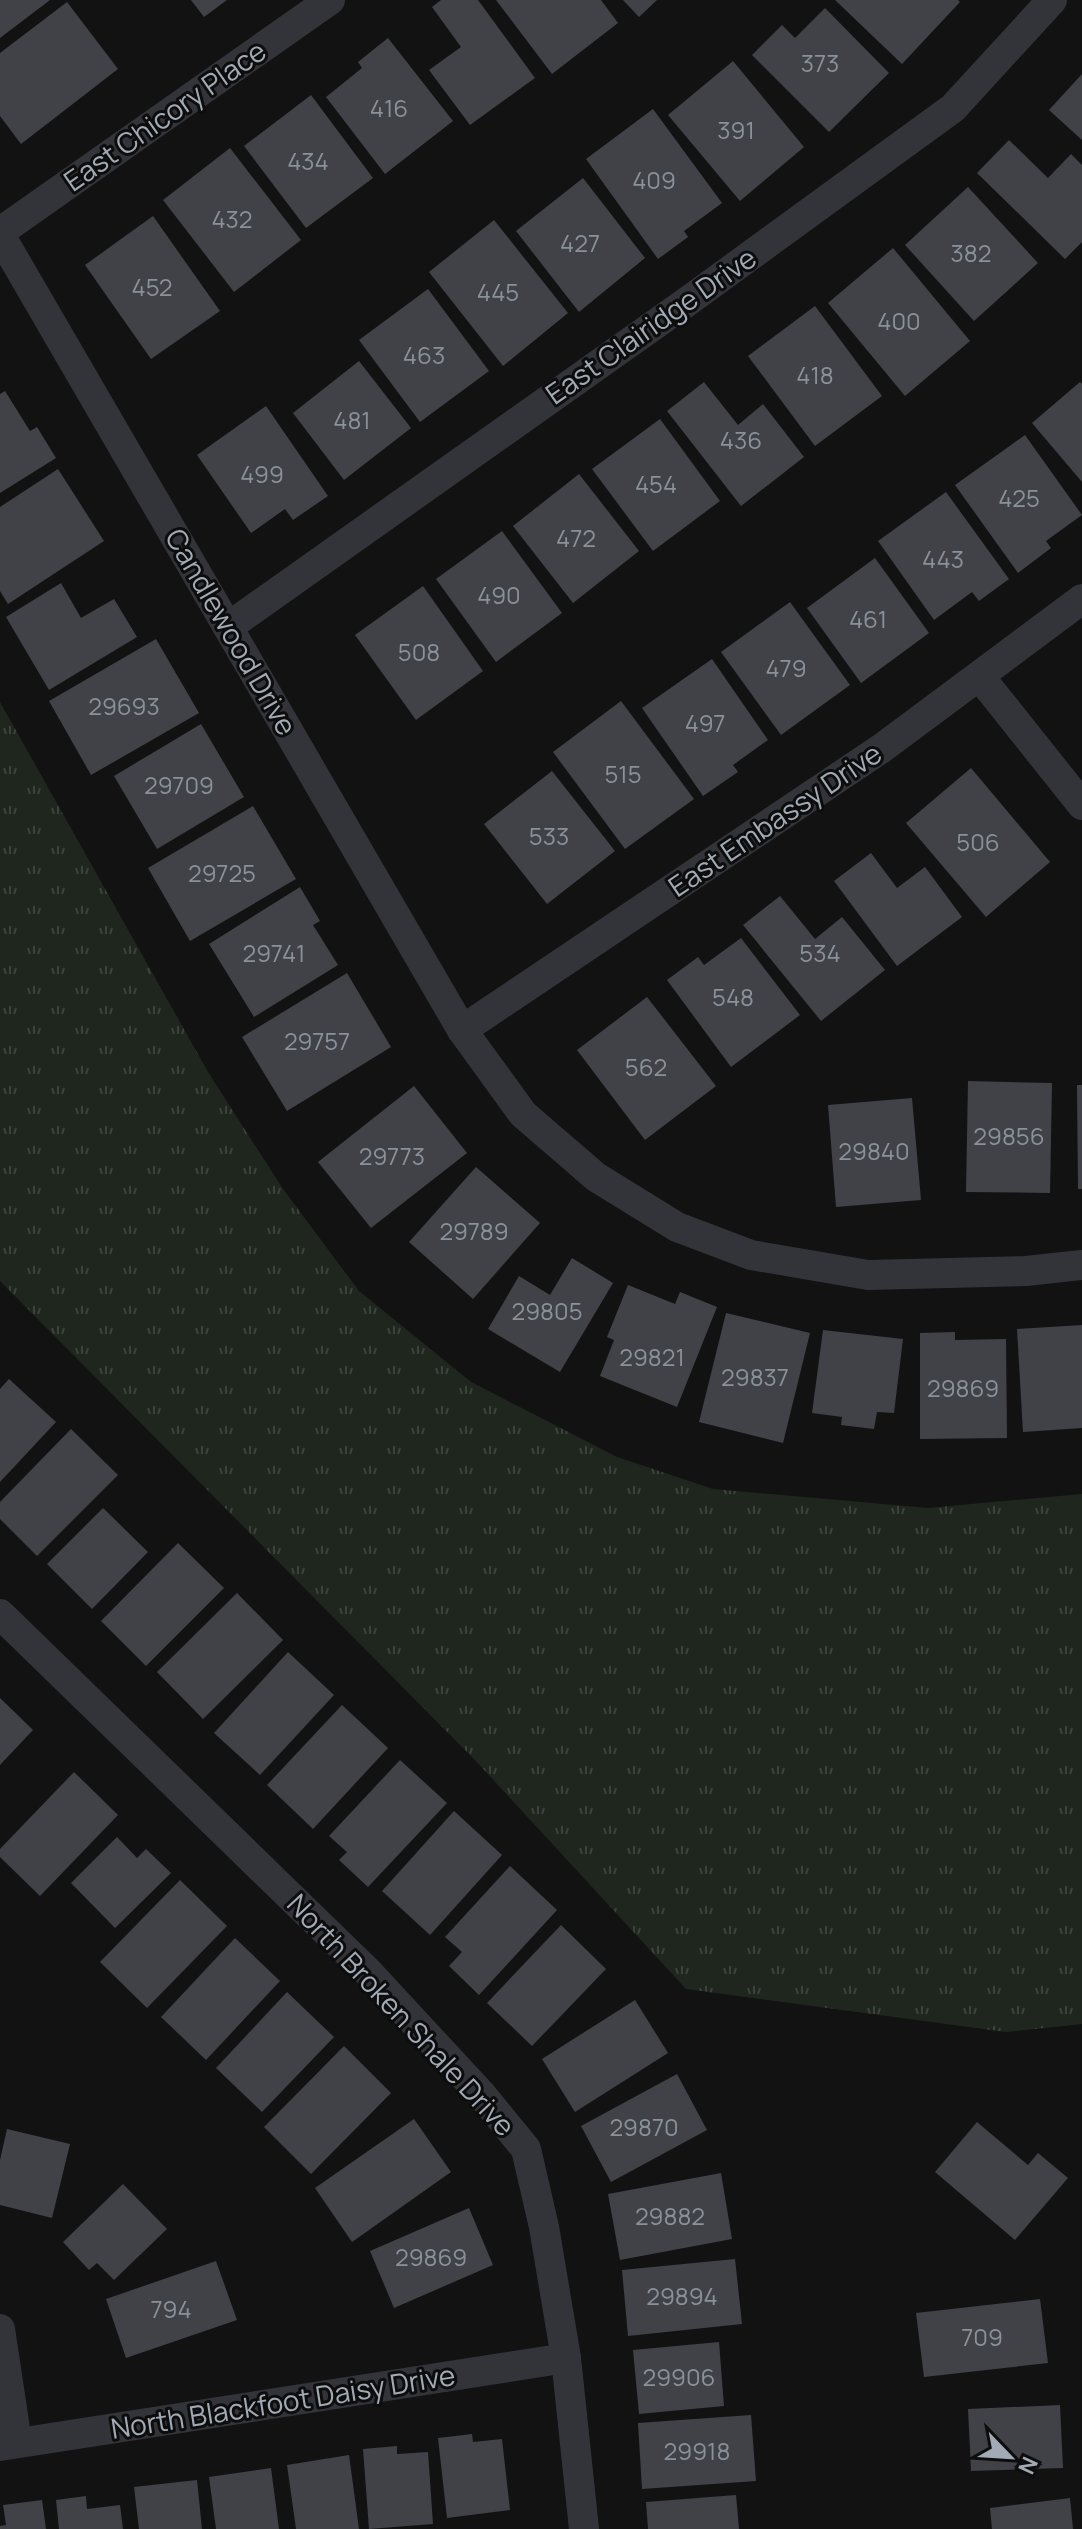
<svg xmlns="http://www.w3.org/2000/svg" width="1082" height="2529" font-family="Manrope,sans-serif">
  <defs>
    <pattern id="grass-tufts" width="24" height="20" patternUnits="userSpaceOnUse" patternTransform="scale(2)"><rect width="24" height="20" fill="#1e261e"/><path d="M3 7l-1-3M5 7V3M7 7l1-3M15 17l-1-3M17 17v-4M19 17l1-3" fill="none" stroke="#3c433c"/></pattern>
  </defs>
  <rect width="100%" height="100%" fill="#121213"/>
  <polygon fill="url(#grass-tufts)" points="0,702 208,1072 283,1189 359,1291 471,1382 617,1457 713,1489 928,1508 1082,1494 1082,2024 1006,2032 686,1989 475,1760 0,1281"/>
  <g fill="#404247">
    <polygon points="0,0 50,0 0,38"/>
    <polygon points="191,0 227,0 204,17"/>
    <polygon points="441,0 478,0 535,78 470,125 429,70 461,47 432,7"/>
    <polygon points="496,0 601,0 618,23 552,74"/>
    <polygon points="623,0 657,0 639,17"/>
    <polygon points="835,0 958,0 960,2 902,64"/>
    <polygon points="67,2 118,69 21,144 0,116 0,53"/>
    <polygon points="825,8 889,73 829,132 752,55 782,25 795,38"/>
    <polygon points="388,38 453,121 385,174 326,97 362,68 358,62"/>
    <polygon points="733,61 804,147 740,201 668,115"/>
    <polygon points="1082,74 1082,140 1049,110"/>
    <polygon points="311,95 373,178 306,228 244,146"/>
    <polygon points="653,109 722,203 684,231 688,237 658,259 586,159"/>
    <polygon points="1009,140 1048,178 1071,154 1082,165 1082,242 1065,259 977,173"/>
    <polygon points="230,148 301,240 234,292 163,200"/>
    <polygon points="583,178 645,258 579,312 516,231"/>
    <polygon points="968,187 1038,263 974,321 905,245"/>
    <polygon points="153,216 220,311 151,359 85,265"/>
    <polygon points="494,220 568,313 503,366 429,272"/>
    <polygon points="893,248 970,341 905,396 828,303"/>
    <polygon points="428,289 489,371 420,422 359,340"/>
    <polygon points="815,306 882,396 815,446 748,356"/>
    <polygon points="359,361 411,428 344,480 293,413"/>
    <polygon points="704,382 738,425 763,404 804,457 741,506 667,411"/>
    <polygon points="1080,382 1082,384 1082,482 1032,423"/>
    <polygon points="5,391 30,431 37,427 56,458 0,493 0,394"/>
    <polygon points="266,406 328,496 293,520 285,509 251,533 197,455"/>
    <polygon points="660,419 720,501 653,551 592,469"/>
    <polygon points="1025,435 1082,515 1046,541 1051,548 1018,573 955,485"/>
    <polygon points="58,469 104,541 8,604 0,591 0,507"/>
    <polygon points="579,474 639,551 573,603 513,526"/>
    <polygon points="946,492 1009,579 979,601 972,592 934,620 878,541"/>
    <polygon points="502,531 562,613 496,662 436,579"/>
    <polygon points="875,558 929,633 861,683 807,608"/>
    <polygon points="61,583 81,618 114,599 137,637 49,690 6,617"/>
    <polygon points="423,586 483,671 416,720 355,635"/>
    <polygon points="790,602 850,685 781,735 721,652"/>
    <polygon points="156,639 199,713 91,775 49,701"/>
    <polygon points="712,659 768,740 733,765 738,772 703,796 642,708"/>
    <polygon points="621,701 694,799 625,849 553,752"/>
    <polygon points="201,724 244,797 157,849 114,776"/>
    <polygon points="971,768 1050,862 986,917 906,823"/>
    <polygon points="552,771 615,851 547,904 484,824"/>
    <polygon points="253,806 296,879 190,941 148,868"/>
    <polygon points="871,853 897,888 925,867 962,917 897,966 834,881"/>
    <polygon points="300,887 320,921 313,925 338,965 254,1017 209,944"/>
    <polygon points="780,896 815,939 842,917 885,970 821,1021 743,925"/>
    <polygon points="741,938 800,1015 731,1067 667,980 698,957 704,965"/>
    <polygon points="347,973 391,1047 287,1111 242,1037"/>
    <polygon points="647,997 716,1086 645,1140 577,1050"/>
    <polygon points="968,1081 1052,1083 1050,1193 966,1192"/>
    <polygon points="1077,1085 1082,1085 1082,1189 1078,1189"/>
    <polygon points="414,1086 467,1153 371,1228 318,1162"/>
    <polygon points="912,1098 921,1200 836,1207 828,1105"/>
    <polygon points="476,1167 540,1223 473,1299 409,1242"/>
    <polygon points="572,1258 613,1283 560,1372 488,1329 519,1276 550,1295"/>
    <polygon points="628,1285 675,1304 680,1292 717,1307 677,1407 600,1376 614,1340 607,1337"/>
    <polygon points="726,1313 810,1333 783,1443 699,1422"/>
    <polygon points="1082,1325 1082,1428 1023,1432 1017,1329"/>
    <polygon points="823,1330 903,1339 894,1413 877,1412 874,1429 841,1425 842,1417 812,1413"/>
    <polygon points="955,1332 955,1340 1006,1339 1007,1438 920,1439 920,1333"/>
    <polygon points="9,1379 56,1422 0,1482 0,1389"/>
    <polygon points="71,1429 118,1475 37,1556 0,1519 0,1502"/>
    <polygon points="103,1508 148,1552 92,1609 47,1564"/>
    <polygon points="178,1543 224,1588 146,1666 101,1621"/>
    <polygon points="237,1593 283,1640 203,1719 157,1672"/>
    <polygon points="288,1652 334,1695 260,1775 214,1733"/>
    <polygon points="0,1698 33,1730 0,1765"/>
    <polygon points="342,1705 388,1748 313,1829 267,1785"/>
    <polygon points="400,1760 447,1803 368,1887 339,1860 347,1852 329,1836"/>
    <polygon points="74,1772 118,1815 40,1896 0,1857 0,1849"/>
    <polygon points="454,1811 502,1855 430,1935 382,1891"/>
    <polygon points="117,1837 137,1858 146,1849 171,1873 115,1928 71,1883"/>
    <polygon points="510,1866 557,1910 479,1995 449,1966 462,1952 445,1937"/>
    <polygon points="180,1880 227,1926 147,2008 100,1962"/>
    <polygon points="561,1925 606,1969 532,2046 487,2003"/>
    <polygon points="235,1938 280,1981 206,2060 161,2017"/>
    <polygon points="287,1992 334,2037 262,2112 216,2068"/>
    <polygon points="635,2000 668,2053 575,2112 542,2059"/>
    <polygon points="344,2046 391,2093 311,2174 264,2127"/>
    <polygon points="677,2074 707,2130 611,2182 581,2126"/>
    <polygon points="414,2119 451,2172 352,2242 315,2188"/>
    <polygon points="977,2122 1028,2165 1038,2153 1068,2178 1015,2240 935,2172"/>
    <polygon points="7,2129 70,2144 52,2218 0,2205 0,2160"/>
    <polygon points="721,2173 732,2239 620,2260 608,2194"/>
    <polygon points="123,2184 167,2229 114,2280 97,2263 89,2270 63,2242"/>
    <polygon points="469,2208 493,2265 394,2308 370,2251"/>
    <polygon points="735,2259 742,2324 628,2336 622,2270"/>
    <polygon points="216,2261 237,2320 126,2358 106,2299"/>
    <polygon points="1040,2299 1048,2363 924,2377 916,2313"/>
    <polygon points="719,2342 724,2406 639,2414 633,2350"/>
    <polygon points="1060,2405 1063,2468 971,2471 968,2409"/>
    <polygon points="751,2415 756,2481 642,2489 638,2423"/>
    <polygon points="472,2434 473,2442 502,2439 510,2510 447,2518 438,2438"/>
    <polygon points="397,2446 397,2454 428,2452 433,2524 369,2529 363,2449"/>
    <polygon points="349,2455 359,2529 296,2529 287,2465"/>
    <polygon points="271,2468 279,2529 216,2529 209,2477"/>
    <polygon points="197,2480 202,2529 139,2529 134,2487"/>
    <polygon points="736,2495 739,2529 648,2529 646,2502"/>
    <polygon points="86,2496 87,2509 120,2505 123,2529 59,2529 56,2500"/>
    <polygon points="1070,2498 1073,2529 992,2529 990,2508"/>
    <polygon points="42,2500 46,2529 0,2529 0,2526 6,2525 3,2505"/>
  </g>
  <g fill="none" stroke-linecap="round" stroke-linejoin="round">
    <g stroke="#333439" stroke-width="30">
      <polyline points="0,232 330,0"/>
      <polyline points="0,235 462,1030 523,1114 596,1177 677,1227 751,1255 868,1275 1026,1271 1082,1265"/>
      <polyline points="228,627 688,301 953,108 1052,0"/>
      <polyline points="980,677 1082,805"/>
      <polyline points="462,1030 882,748 1082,599"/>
      <polyline points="0,1614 368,1972 481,2094 526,2149 544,2227 566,2358 584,2529"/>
      <polyline points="0,2329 17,2442"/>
      <polyline points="0,2446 566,2358"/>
    </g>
  </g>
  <g text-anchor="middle" stroke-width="6" stroke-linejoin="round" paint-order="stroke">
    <g font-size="24" fill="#8a919a">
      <text x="820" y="72">373</text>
      <text x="389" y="117">416</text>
      <text x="736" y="139">391</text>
      <text x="308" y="170">434</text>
      <text x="654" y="189">409</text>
      <text x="232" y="228">432</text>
      <text x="580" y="252">427</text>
      <text x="971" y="262">382</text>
      <text x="152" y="296">452</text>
      <text x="498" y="301">445</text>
      <text x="899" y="330">400</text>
      <text x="424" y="364">463</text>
      <text x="815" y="384">418</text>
      <text x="352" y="429">481</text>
      <text x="741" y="449">436</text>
      <text x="262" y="483">499</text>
      <text x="656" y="493">454</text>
      <text x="1019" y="507">425</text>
      <text x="576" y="547">472</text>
      <text x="943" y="568">443</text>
      <text x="499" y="604">490</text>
      <text x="868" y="628">461</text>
      <text x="419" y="661">508</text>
      <text x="786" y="677">479</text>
      <text x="124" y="715">29693</text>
      <text x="705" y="732">497</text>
      <text x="623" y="783">515</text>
      <text x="179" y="794">29709</text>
      <text x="549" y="845">533</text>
      <text x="978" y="851">506</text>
      <text x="222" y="882">29725</text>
      <text x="274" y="962">29741</text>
      <text x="820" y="962">534</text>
      <text x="733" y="1006">548</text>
      <text x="317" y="1050">29757</text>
      <text x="646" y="1076">562</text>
      <text x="1009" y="1145">29856</text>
      <text x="874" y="1160">29840</text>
      <text x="392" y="1165">29773</text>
      <text x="474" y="1240">29789</text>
      <text x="547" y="1320">29805</text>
      <text x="652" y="1366">29821</text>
      <text x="755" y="1386">29837</text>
      <text x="963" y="1397">29869</text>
      <text x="644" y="2136">29870</text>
      <text x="670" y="2225">29882</text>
      <text x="431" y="2266">29869</text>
      <text x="682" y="2305">29894</text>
      <text x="171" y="2318">794</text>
      <text x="982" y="2346">709</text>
      <text x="679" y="2386">29906</text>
      <text x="697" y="2460">29918</text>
    </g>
    <g font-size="28" fill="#a2abb5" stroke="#0d0d0e">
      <text transform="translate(165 116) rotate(-35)" y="10">East Chicory Place</text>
      <text transform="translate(651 326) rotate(-35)" y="10">East Clairidge Drive</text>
      <text transform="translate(231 632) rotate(60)" y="10">Candlewood Drive</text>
      <text transform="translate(775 820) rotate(-34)" y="10">East Embassy Drive</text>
      <text transform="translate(401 2015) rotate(47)" y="10">North Broken Shale Drive</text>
      <text transform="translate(283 2402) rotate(-9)" y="10">North Blackfoot Daisy Drive</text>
    </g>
  </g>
  <g transform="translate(1010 2457) rotate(115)" stroke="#0d0d0e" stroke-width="6" paint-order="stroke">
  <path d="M0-6L14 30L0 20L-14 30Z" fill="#a2abb5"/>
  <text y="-12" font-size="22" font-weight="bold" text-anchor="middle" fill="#a2abb5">N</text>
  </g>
</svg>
